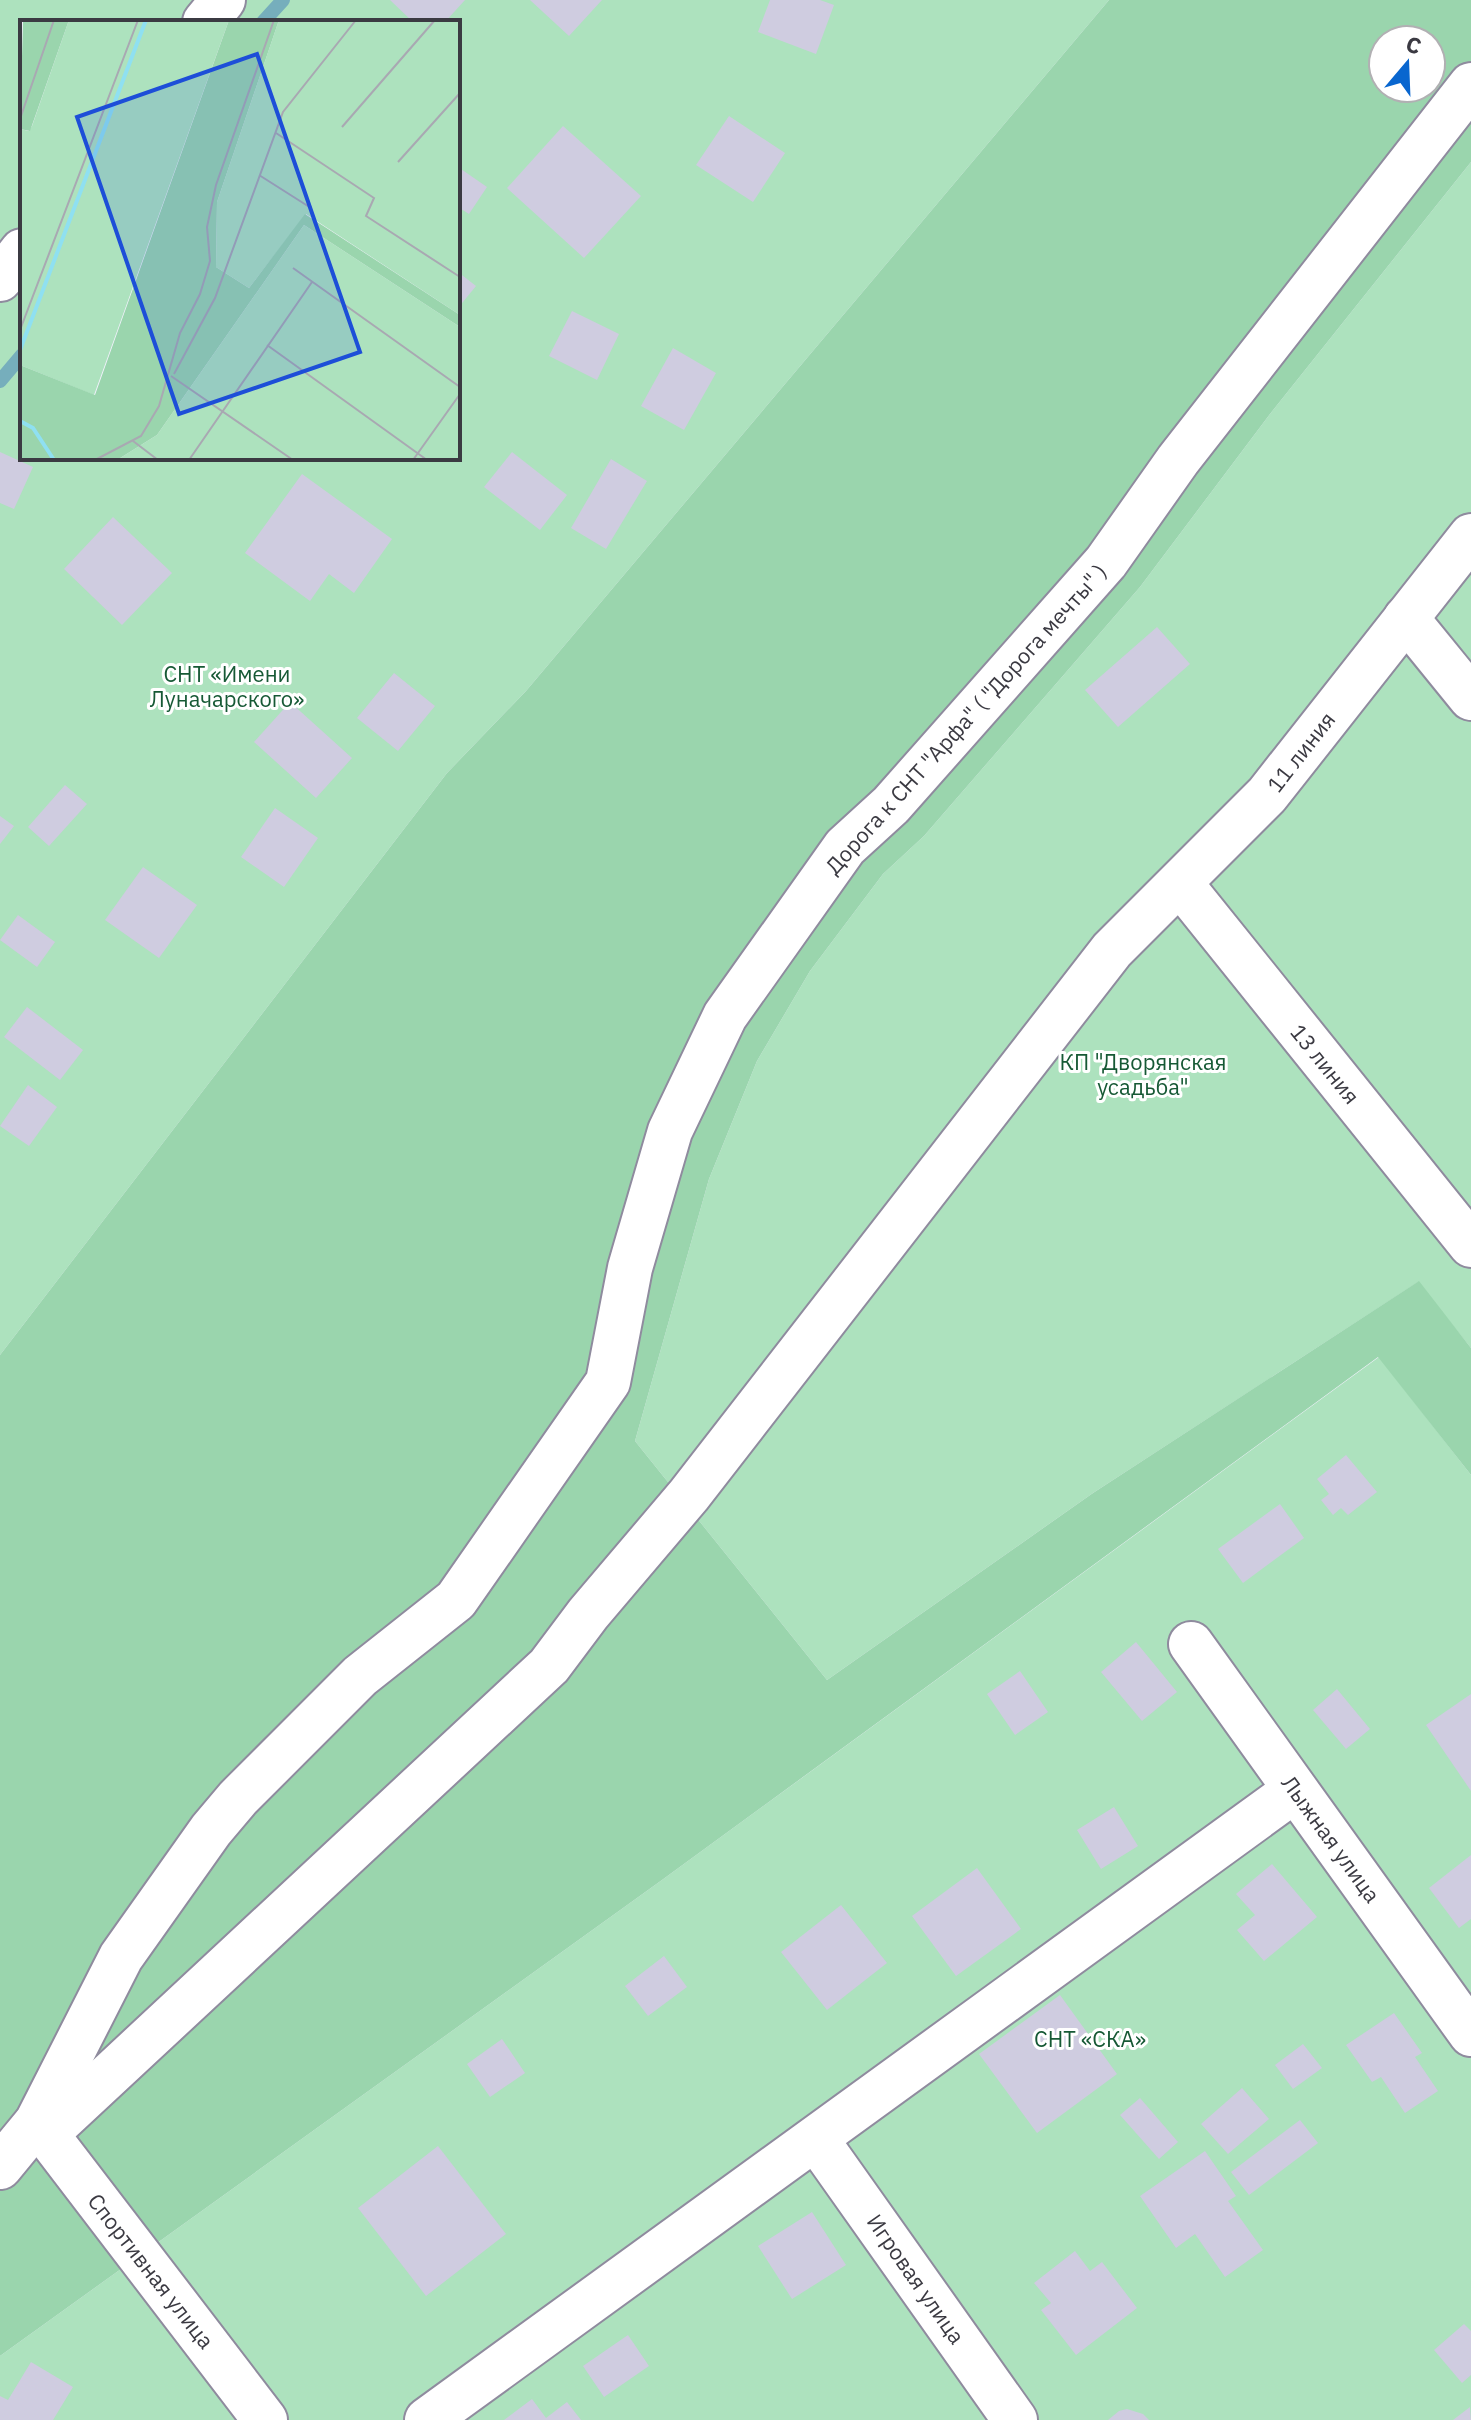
<svg xmlns="http://www.w3.org/2000/svg" width="1471" height="2420" font-family="'IBM Plex Sans',sans-serif">
  <rect width="100%" height="100%" fill="#f3f1fd"/>
  <g fill="#ade2be" fill-rule="evenodd">
    <path d="M0 0H1109L526 691 447 773 0 1355ZM22 22H458V458H22Z"/>
    <polygon points="1471,162 1471,1348 1418,1282 1093,1493 827,1680 635,1441 709,1179 757,1061 810,971 883,874 924,836 1140,587 1270,414"/>
    <polygon points="1379,1357 1471,1475 1471,2420 0,2420 0,2356 662,1880"/>
  </g>
  <path fill="#9ad5ad" fill-rule="evenodd" d="M1109 0H1471V162L1270 414 1140 587 924 836 883 874 810 971 757 1061 709 1179 635 1441 827 1680 1093 1493 1419 1281 1471 1348V1475L1378 1357 662 1880 0 2356V1355L447 773 526 691ZM1383 40H1431V88H1383Z"/>
  <g fill="none" stroke-linecap="round" stroke-linejoin="round">
    <g stroke="#76aebc" stroke-width="14">
      <polyline points="263,22 283,0"/>
      <polyline points="0,381 22,355"/>
    </g>
  </g>
  <g fill="#cfcce0">
    <polygon points="390,0 465,0 445,22 413,22"/>
    <polygon points="530,0 602,0 569,36"/>
    <polygon points="770,0 820,0 834,5 816,54 758,32"/>
    <polygon points="729,116 785,153 753,202 696,165"/>
    <polygon points="563,126 641,196 584,258 507,188"/>
    <polygon points="458,167 487,187 469,214 458,207"/>
    <polygon points="458,272 476,286 458,308"/>
    <polygon points="572,311 619,334 597,380 549,356"/>
    <polygon points="673,348 716,373 684,430 641,406"/>
    <polygon points="0,452 33,467 14,509 0,503"/>
    <polygon points="512,452 567,495 540,530 484,487"/>
    <polygon points="611,459 647,481 606,549 571,528"/>
    <polygon points="302,474 392,539 354,593 329,574 310,601 245,553"/>
    <polygon points="113,517 172,573 122,625 64,569"/>
    <polygon points="1157,627 1190,664 1118,727 1085,690"/>
    <polygon points="394,673 435,706 398,751 357,718"/>
    <polygon points="290,702 352,758 316,798 254,742"/>
    <polygon points="65,785 87,804 49,846 28,827"/>
    <polygon points="275,808 318,838 284,887 241,857"/>
    <polygon points="0,816 14,826 0,844"/>
    <polygon points="143,867 197,905 159,958 105,920"/>
    <polygon points="18,915 55,942 37,967 0,940"/>
    <polygon points="27,1007 83,1050 60,1080 4,1037"/>
    <polygon points="28,1085 57,1107 29,1146 0,1126"/>
    <polygon points="1346,1455 1377,1492 1348,1515 1341,1508 1333,1515 1321,1500 1329,1494 1317,1479"/>
    <polygon points="1280,1504 1304,1538 1243,1583 1218,1549"/>
    <polygon points="1136,1642 1177,1692 1142,1721 1101,1672"/>
    <polygon points="1020,1671 1048,1712 1015,1735 987,1694"/>
    <polygon points="1337,1689 1370,1729 1346,1749 1313,1710"/>
    <polygon points="1471,1694 1471,1791 1426,1725"/>
    <polygon points="1114,1807 1138,1846 1101,1869 1077,1830"/>
    <polygon points="1471,1855 1471,1919 1459,1928 1429,1888"/>
    <polygon points="1272,1864 1317,1917 1264,1961 1237,1930 1255,1915 1236,1894"/>
    <polygon points="977,1868 1021,1929 956,1976 912,1916"/>
    <polygon points="841,1905 887,1963 827,2010 781,1952"/>
    <polygon points="664,1956 687,1987 648,2016 625,1986"/>
    <polygon points="1060,1995 1117,2074 1037,2133 979,2054"/>
    <polygon points="1394,2013 1422,2053 1415,2057 1438,2091 1405,2113 1381,2077 1372,2082 1346,2045"/>
    <polygon points="502,2039 525,2073 490,2097 467,2064"/>
    <polygon points="1303,2044 1322,2068 1293,2089 1275,2065"/>
    <polygon points="1242,2088 1269,2119 1228,2154 1201,2124"/>
    <polygon points="1140,2098 1178,2142 1159,2159 1120,2115"/>
    <polygon points="1300,2120 1318,2143 1249,2195 1231,2172"/>
    <polygon points="438,2146 506,2234 426,2296 358,2208"/>
    <polygon points="1205,2151 1236,2196 1228,2201 1263,2250 1225,2277 1195,2234 1176,2248 1140,2196"/>
    <polygon points="812,2212 846,2265 792,2299 758,2246"/>
    <polygon points="1075,2251 1090,2271 1102,2262 1137,2308 1076,2355 1041,2310 1051,2303 1034,2283"/>
    <polygon points="1464,2324 1471,2331 1471,2375 1462,2383 1434,2350"/>
    <polygon points="628,2335 649,2366 604,2397 583,2366"/>
    <polygon points="31,2362 73,2387 53,2420 0,2420 0,2396 8,2400"/>
    <polygon points="532,2399 546,2418 567,2402 581,2420 504,2420"/>
    <polygon points="1470,2407 1471,2420 1453,2420"/>
    <polygon points="1127,2409 1143,2414 1149,2420 1108,2420 1119,2411"/>
  </g>
  <g fill="none" stroke-linecap="round" stroke-linejoin="round">
    <g stroke="#8f8b9e" stroke-width="48">
      <g id="minor">
        <polyline points="205,22 223,0"/>
        <polyline points="0,279 22,251"/>
        <polyline points="1406,618 1471,698"/>
        <polyline points="1180,883 1471,1245"/>
        <polyline points="1191,1644 1471,2034"/>
        <polyline points="37,2122 265,2420"/>
        <polyline points="45,2135 549,1666 588,1614 689,1495 1112,950 1267,795 1471,536"/>
        <polyline points="816,2139 1015,2420"/>
        <polyline points="0,2167 37,2122 121,1957 211,1830 238,1798 360,1676 456,1600 608,1382 630,1268 670,1131 725,1016 845,847 891,805 1106,562 1178,460 1471,85"/>
        <polyline points="427,2420 1295,1790"/>
      </g>
    </g>
    <use href="#minor" stroke="#fff" stroke-width="44"/>
  </g>
  <g text-anchor="middle" stroke-width="6" stroke-linejoin="round" paint-order="stroke">
    <g font-size="22" fill="#165935" stroke="#fff">
      <text x="227" y="682">СНТ «Имени<tspan x="227" dy="25">Луначарского»</tspan></text>
      <text x="1143" y="1070">КП "Дворянская<tspan x="1143" dy="25">усадьба"</tspan></text>
      <text x="1090" y="2047">СНТ «СКА»</text>
    </g>
    <g font-size="22" fill="#3b3a42" stroke="#fff">
      <text transform="translate(966 719) rotate(-48)" y="8">Дорога к СНТ "Арфа" ( "Дорога мечты" )</text>
      <text transform="translate(1301 752) rotate(-52)" y="8">11 линия</text>
      <text transform="translate(1325 1064) rotate(51)" y="8">13 линия</text>
      <text transform="translate(1331 1839) rotate(54)" y="8">Лыжная улица</text>
      <text transform="translate(151 2271) rotate(52)" y="8">Спортивная улица</text>
      <text transform="translate(916 2279) rotate(55)" y="8">Игровая улица</text>
    </g>
  </g>
  <g transform="translate(20 20)">
    <rect width="440" height="440" fill="#f3f1fd"/>
    <path d="M49 0H209L74 375 0 345V109L9 111 12 106ZM259 0H440V295L286 194 229 268 196 247 197 182ZM284 205 440 307V440H97L137 415Z" fill="#ade2be"/>
    <path d="M3 0H49L10 111 0 109ZM209 0H259L197 182 196 247 229 268 285 194 440 295V307L284 205 137 415 97 440H0V345L75 375Z" fill="#9ad5ad"/>
    <path fill="none" stroke="#8fe0f1" stroke-width="4" d="M0 330 126 0M0 401 13 408 34 440"/>
    <path fill="none" stroke="#a9a8b2" stroke-width="2" d="M0 99 34 0M322 107 415 0M256 113 354 178 346 196 440 257M378 142 440 73M239 155 291 188M273 248 440 367M0 310 118 0M247 325 407 440M154 354 195 278 263 92 336 0M151 356 273 440M113 421 138 440M75 440 121 416 139 386 160 313 180 274 190 241 187 207 196 165 254 0M169 440 292 262M393 440 440 374"/>
    <path fill="#1d4ed8" fill-opacity="0.15" stroke="#1d4ed8" stroke-width="4" d="M237 34 340 332 159 394 57 97Z"/>
    <rect width="440" height="440" fill="none" stroke="#3b3a42" stroke-width="4"/>
  </g>
  <g transform="translate(1407 64) rotate(19)"><circle r="38" fill="#ffffff" stroke="#b1b0b3" stroke-width="2"/>
  <path d="M0-6L14 30L0 20L-14 30Z" fill="#0966cf"/>
  <text y="-12" font-size="22" font-weight="bold" text-anchor="middle" fill="#3b3a42">С</text>
  </g>
</svg>
